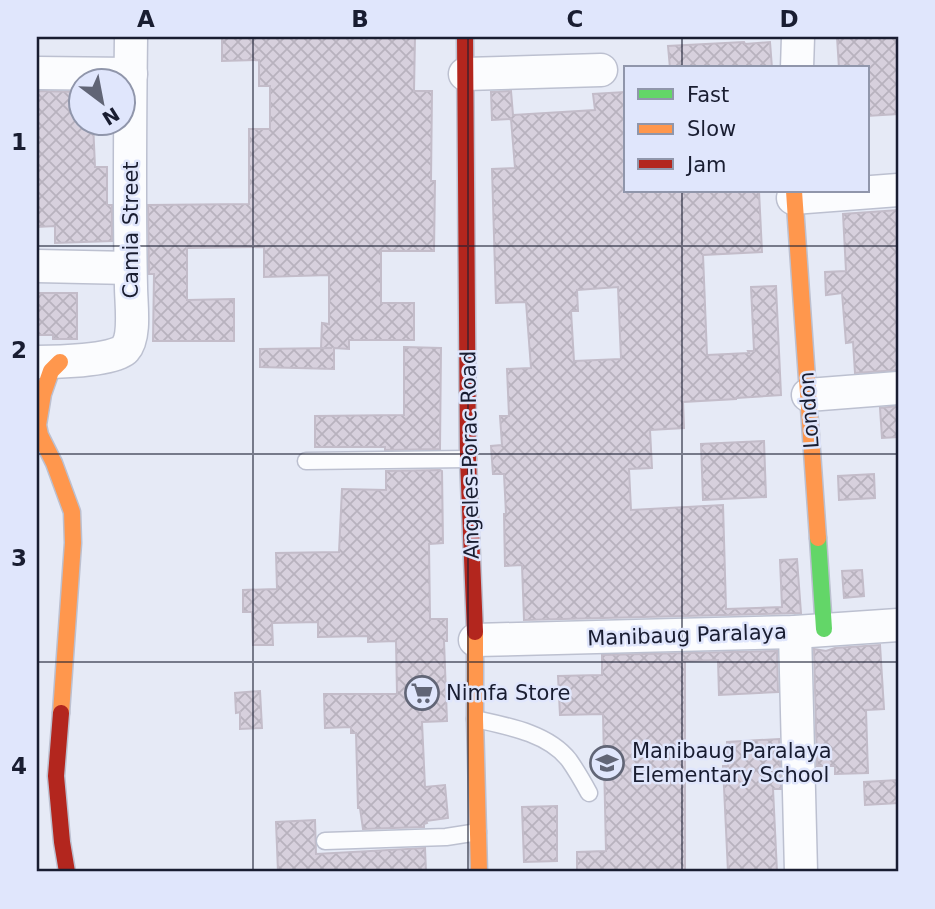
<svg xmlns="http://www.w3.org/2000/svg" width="935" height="909" font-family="'DejaVu Sans',sans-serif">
  <defs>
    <pattern id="building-cross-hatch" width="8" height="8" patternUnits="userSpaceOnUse" patternTransform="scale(1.75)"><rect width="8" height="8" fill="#d7d0dd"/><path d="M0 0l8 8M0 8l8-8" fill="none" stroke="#b8b2be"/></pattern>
  </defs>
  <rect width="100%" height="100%" fill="#e6eaf6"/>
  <g fill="url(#building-cross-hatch)" stroke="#c3bcc9" stroke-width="2" fill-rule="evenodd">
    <polygon points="222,37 415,37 414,91 432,91 431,181 435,181 434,251 381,251 381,303 414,303 414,340 349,340 349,349 334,348 334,369 260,367 260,349 332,348 321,348 322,323 329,324 329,275 264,277 264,247 187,248 187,300 234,299 234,341 153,341 154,274 149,274 148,205 249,204 249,129 270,129 270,86 259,86 259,60 222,61"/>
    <polygon points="837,37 898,37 898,114 867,116 867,68 839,68"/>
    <polygon points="744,42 745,44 770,42 772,68 670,68 668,46"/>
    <polygon points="37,91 80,92 80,122 93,122 95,167 107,167 107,205 112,205 112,241 55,243 55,226 37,227"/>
    <path d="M511 91 513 115 595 110 593 94 625 92V191H759L762 252 703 255 707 355 749 353 748 351H754L751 287 776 286 781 395 736 398V399L683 402 684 428 650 430 652 468 629 469 631 510 723 505 726 609 782 607 780 560 797 559 801 613 524 620 522 565 505 566 504 514H506L504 474H493L491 446 502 445 500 416H509L507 369 531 368 526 302 496 303 492 169 515 168 511 119 492 120 491 92ZM618 287 621 359 574 361 571 311H578L577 290Z"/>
    <polygon points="898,210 898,370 855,373 853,342 846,343 842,293 826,295 825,272 846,271 843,214"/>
    <polygon points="37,293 77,293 77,339 53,339 53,335 37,335"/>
    <polygon points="404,347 441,348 440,449 385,450 385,447 315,447 315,416 404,415"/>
    <polygon points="898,406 898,437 882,438 880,408"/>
    <polygon points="764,441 766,497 703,500 701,444"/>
    <polygon points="440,470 442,471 443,543 429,544 430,619 447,619 447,641 444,641 447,721 422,722 425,787 445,785 448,818 426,821 427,823 424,824 424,827 363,829 360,808 358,808 356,733 351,733 351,727 325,728 324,694 397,694 396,641 368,642 368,636 318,637 318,622 272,623 273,645 253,645 252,612 243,612 243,590 277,589 276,553 339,552 342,489 386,490 386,471"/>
    <polygon points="874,474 875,498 839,500 838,476"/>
    <polygon points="862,570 864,596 844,598 842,571"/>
    <polygon points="880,645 884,709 866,710 868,773 835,774 835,766 817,766 814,649 826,651 835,648"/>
    <polygon points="777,651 778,692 719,695 718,660 685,661 685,872 577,872 577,852 606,851 603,714 560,715 558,676 602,675 602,655"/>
    <polygon points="260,691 262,728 240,729 240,712 236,713 235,693"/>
    <polygon points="779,739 781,789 773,789 777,872 728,872 723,766 728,766 727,742"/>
    <polygon points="898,780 898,803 865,805 864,782"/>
    <polygon points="557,806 557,861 524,862 522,807"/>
    <polygon points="315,820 316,854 425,848 426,872 278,872 276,822"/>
  </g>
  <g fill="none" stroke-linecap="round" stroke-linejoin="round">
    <g stroke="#bcc0d0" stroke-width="19">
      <g id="lane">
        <polyline points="306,461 468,459"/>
        <path d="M475 719C507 726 548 733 569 760 576 770 583 782 589 793"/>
        <polyline points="325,841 446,837 478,832"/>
      </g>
    </g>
    <g stroke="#bcc0d0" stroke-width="35">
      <g id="street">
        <polyline points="797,68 798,37"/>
        <polyline points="37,73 131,74"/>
        <polyline points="465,74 601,70"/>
        <polyline points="793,198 898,190"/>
        <polyline points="37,266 130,268"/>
        <path d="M37 362C54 362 115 361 125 349 136 337 131 303 131 287 129 204 130 120 131 37"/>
        <polyline points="808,395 898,388"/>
        <polyline points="795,632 801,872"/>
        <polyline points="475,640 795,632 898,625"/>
      </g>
    </g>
    <g stroke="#bcc0d0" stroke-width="19">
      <polyline id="fast" points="818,538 824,629"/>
    </g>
    <g stroke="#bcc0d0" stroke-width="19">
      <g id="slow">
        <polyline points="794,191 818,538"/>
        <polyline points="60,362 51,371 43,394 38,425 40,435 54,463 72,512 73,543 61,713"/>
        <polyline points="475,632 475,719 479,872"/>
      </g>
    </g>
    <g stroke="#bcc0d0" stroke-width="19">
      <g id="jam">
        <polyline points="465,37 468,459 475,632"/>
        <polyline points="61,713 56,776 62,842 67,872"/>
      </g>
    </g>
    <use href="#lane" stroke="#fbfcfe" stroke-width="16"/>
    <use href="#street" stroke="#fbfcfe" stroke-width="32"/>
    <use href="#fast" stroke="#63d668" stroke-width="16"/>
    <use href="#slow" stroke="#ff974d" stroke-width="16"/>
    <use href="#jam" stroke="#b3261e" stroke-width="16"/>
  </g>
  <path fill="none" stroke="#191d31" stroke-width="2" stroke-opacity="0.55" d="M253 37V872M468 37V872M682 37V68M682 191V872M37 246H898M37 454H898M37 662H898"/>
  <defs>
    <g id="supermarket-ring" transform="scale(1.75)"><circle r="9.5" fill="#e0e6fc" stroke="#616576" stroke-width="1.5"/><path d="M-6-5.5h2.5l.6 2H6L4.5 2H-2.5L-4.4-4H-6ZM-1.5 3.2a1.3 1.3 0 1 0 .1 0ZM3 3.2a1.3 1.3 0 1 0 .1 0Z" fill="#616576"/></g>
    <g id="school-ring" transform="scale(1.75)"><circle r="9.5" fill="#e0e6fc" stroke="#616576" stroke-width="1.5"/><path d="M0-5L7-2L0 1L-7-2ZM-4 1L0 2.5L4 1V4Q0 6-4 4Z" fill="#616576"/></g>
  </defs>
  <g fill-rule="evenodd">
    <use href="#supermarket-ring" x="422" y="693"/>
    <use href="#school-ring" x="607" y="763"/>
  </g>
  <g text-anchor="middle" stroke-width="5" stroke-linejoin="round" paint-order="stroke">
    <g font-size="21" fill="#191d31" stroke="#e0e6fc">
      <text transform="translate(131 230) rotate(-90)" y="7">Camia Street</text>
      <text transform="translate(809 410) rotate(-94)" y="7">London</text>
      <text transform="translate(470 455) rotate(-91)" y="7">Angeles-Porac Road</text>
      <text transform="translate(687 635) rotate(-2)" y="7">Manibaug Paralaya</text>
    </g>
    <g font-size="21" fill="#191d31" stroke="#e0e6fc" text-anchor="start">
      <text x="446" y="700">Nimfa Store</text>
      <text x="632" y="758">Manibaug Paralaya<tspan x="632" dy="24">Elementary School</tspan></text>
    </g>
  </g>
  <rect width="935" height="909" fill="none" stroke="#e0e6fc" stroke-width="77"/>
  <rect x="624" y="66" width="245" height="126" fill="#e0e6fc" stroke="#9096ab" stroke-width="2"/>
  <rect x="638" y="89" width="35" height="10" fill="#63d668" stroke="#9096ab" stroke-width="2"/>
  <text x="687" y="102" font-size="21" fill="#191d31">Fast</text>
  <rect x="638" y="124" width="35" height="10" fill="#ff974d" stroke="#9096ab" stroke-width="2"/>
  <text x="687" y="136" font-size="21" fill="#191d31">Slow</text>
  <rect x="638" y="159" width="35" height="10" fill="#b3261e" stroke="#9096ab" stroke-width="2"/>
  <text x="687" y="172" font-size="21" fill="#191d31">Jam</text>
  <g transform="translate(102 102) rotate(148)"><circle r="33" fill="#e0e6fc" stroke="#9096ab" stroke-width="2"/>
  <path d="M0-5L12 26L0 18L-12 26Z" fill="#616576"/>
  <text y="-10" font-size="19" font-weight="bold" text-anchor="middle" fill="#191d31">N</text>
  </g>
  <rect x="38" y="38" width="859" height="832" fill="none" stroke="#191d31" stroke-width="2.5"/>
  <g font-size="23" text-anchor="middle" font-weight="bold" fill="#191d31">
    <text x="146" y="27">A</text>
    <text x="360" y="27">B</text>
    <text x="575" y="27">C</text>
    <text x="789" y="27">D</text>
    <text x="19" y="150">1</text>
    <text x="19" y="358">2</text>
    <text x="19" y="566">3</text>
    <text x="19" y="774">4</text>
  </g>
</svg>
